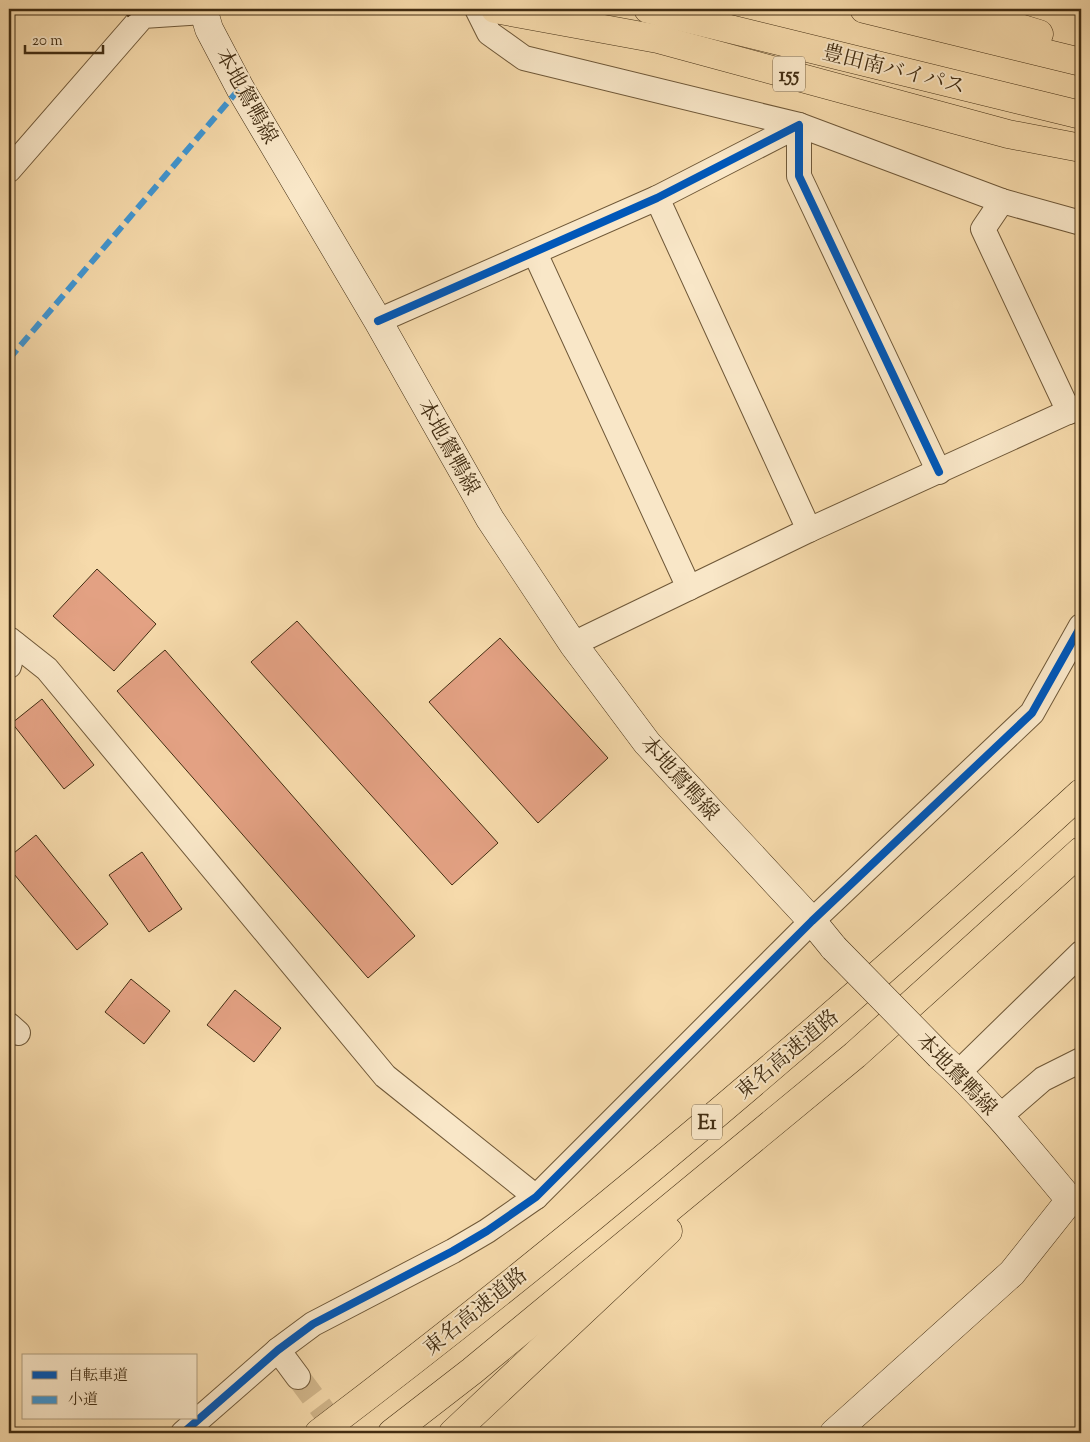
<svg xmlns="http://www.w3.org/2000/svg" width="1090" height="1442" font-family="'Sorts Mill Goudy','Noto Serif JP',serif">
  <rect width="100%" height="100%" fill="#f6daab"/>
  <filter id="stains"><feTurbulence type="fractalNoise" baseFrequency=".004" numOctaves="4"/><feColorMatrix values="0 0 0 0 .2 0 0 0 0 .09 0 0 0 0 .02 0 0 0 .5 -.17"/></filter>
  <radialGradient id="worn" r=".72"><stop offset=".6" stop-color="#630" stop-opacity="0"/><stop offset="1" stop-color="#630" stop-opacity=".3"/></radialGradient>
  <g fill="#e3a183" stroke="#422d12">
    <polygon points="97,569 156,624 114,671 53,616"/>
    <polygon points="297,621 498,843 452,885 251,662"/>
    <polygon points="500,638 608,758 538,823 429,702"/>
    <polygon points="165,650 415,936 368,978 117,691"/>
    <polygon points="42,699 94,765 64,789 12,723"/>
    <polygon points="36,835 108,924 77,950 9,868 9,857"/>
    <polygon points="142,852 182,909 149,932 109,875"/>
    <polygon points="131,979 170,1011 144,1044 105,1012"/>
    <polygon points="235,990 281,1028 254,1062 207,1025"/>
  </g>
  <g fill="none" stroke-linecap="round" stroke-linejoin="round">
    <polyline stroke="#d2b78c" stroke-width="24" stroke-dasharray="24 12" stroke-linecap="butt" points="298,1377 340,1433"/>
    <g stroke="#6f5838" stroke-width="26">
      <g id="minor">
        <polyline points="477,9 489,33 524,58 799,125 1002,201 1081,223"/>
        <polyline points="9,170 143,16 204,12"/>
        <polyline points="657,198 809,530"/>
        <polyline points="1002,201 983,229 1069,412"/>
        <polyline points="535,253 689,588"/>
        <polyline points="378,321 657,198 799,125 799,176 939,472"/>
        <polyline points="9,639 47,669 385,1076 536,1197"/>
        <polyline points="573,644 809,530 1081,406"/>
        <polyline points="9,666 15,644"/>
        <polyline points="9,1025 18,1033"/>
        <polyline points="958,1073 1081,953"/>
        <polyline points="999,1117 1043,1079 1081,1060"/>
        <polyline points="278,1350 298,1377"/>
        <polyline points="183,1433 278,1350 313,1324 453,1251 487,1231 536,1197 812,921 1032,713 1081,626"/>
      </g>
    </g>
    <g stroke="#422d12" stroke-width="29">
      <g id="secondary">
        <polyline points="205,9 204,12 209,29 240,88 378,321 490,519 573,644 647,743 812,921 834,948"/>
        <path d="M834 1433 1012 1273 1070 1200C1029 1151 988 1099 940 1056"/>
      </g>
    </g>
    <g stroke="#422d12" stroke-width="29">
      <g id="trunk">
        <polyline points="495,9 658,39 1008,134 1081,148"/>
        <polyline points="648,9 1081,115"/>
        <polyline points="864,9 1081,62"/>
        <polyline points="957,9 1039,34"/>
      </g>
    </g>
    <g stroke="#422d12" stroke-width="29">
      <g id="motorway">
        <path d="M319 1433C583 1233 836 1017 1081 793"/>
        <polyline points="392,1433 472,1371 855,1055 1081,851"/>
        <polyline points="453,1433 668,1231"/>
      </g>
    </g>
    <use href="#minor" stroke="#f9e7c8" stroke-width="24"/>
    <use href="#secondary" stroke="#f9e7c8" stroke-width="28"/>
    <use href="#trunk" stroke="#f6daab" stroke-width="28"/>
    <use href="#motorway" stroke="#f6daab" stroke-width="28"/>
    <g stroke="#422d12" stroke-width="29" stroke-linecap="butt">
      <polyline id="secondary-bridge" points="834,948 940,1056"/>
    </g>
    <polyline stroke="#422d12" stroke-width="3" stroke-dasharray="4 2.5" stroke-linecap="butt" points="127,16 138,9"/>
    <use href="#secondary-bridge" stroke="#f9e7c8" stroke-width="28"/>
    <polyline stroke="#3f96d3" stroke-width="6" stroke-dasharray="12 6" stroke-linecap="butt" points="9,359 240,88"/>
    <g stroke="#f9e7c8" stroke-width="11">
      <g id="cycleway">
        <polyline points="378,321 657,198 799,125 799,176 939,472"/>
        <polyline points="183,1433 278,1350 313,1324 453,1251 487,1231 536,1197 812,921 1032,713 1081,626"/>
      </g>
    </g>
    <use href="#cycleway" stroke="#0057b8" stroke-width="8"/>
  </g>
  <g text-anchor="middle" stroke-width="4" stroke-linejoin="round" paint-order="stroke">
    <g fill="#f9e7c8" stroke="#796549" stroke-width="1">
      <rect x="773" y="56.5" width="32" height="35" rx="4"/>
      <rect x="692" y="1104.5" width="30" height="35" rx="4"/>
    </g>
    <g font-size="20" font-weight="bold" fill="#422d12">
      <text x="789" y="81">155</text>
      <text x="707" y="1129">E1</text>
    </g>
    <g font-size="21" fill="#422d12" stroke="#f9e7c8">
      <text transform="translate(894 69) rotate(14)" y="7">豊田南バイパス</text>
      <text transform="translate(247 96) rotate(61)" y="7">本地鴛鴨線</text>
      <text transform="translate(449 447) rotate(61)" y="7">本地鴛鴨線</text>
      <text transform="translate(680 778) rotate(48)" y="7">本地鴛鴨線</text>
      <text transform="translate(787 1054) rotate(-40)" y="7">東名高速道路</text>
      <text transform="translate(957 1074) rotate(46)" y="7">本地鴛鴨線</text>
      <text transform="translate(475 1311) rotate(-39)" y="7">東名高速道路</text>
    </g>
  </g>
  <rect width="1090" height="1442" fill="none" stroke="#f6daab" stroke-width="30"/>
  <rect x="10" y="10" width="1070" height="1422" fill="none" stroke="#422d12" stroke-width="2.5"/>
  <rect x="15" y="15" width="1060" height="1412" fill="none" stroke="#422d12"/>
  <rect x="22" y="1354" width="175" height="65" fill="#f9e7c8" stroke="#b09d7f"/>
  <rect x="32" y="1371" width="25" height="8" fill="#0057b8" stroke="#b09d7f"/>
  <text x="68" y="1380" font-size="15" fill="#422d12">自転車道</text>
  <rect x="32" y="1396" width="25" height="8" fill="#3f96d3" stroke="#b09d7f"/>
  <text x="68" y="1404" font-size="15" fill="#422d12">小道</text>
  <path d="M25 45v8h78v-8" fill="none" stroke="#422d12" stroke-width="2.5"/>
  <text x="32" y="45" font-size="15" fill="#422d12" stroke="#f9e7c8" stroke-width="4" paint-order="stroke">20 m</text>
  <rect width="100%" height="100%" filter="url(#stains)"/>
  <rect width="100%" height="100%" fill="url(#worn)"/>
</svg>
